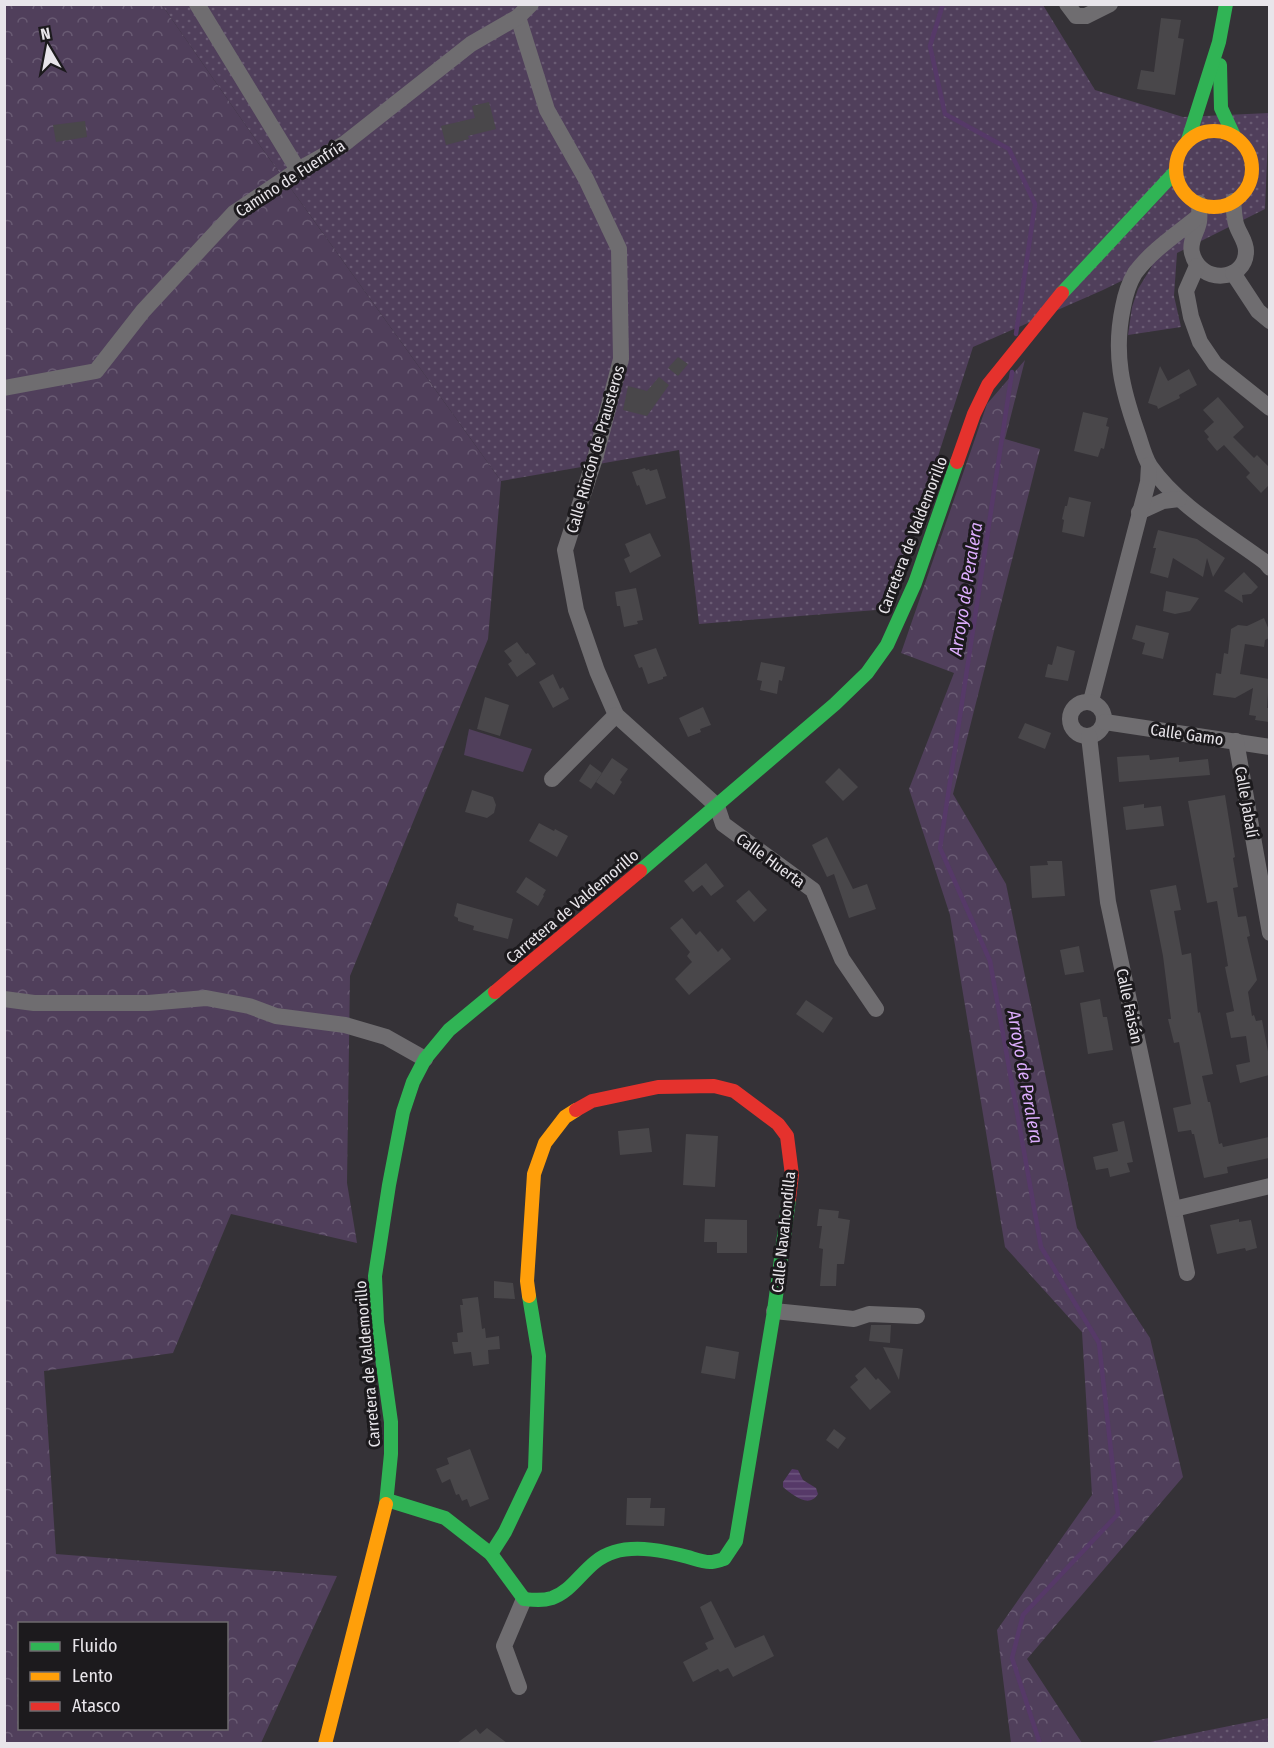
<svg xmlns="http://www.w3.org/2000/svg" width="1274" height="1748" font-family="'Fira Sans Condensed',sans-serif">
  <defs>
    <pattern id="grass-dots" width="8" height="8" patternUnits="userSpaceOnUse" patternTransform="scale(1.5)"><rect width="8" height="8" fill="#503f5b"/><path d="M2 2h.1M6 6h.1" fill="none" stroke="#695b73" stroke-width="1.8" stroke-linecap="round"/></pattern>
    <pattern id="forest-crowns" width="20" height="18" patternUnits="userSpaceOnUse" patternTransform="scale(1.5)"><rect width="20" height="18" fill="#503f5b"/><path d="M2 6a3 3 0 1 1 6 0M12 15a3 3 0 1 1 6 0" fill="none" stroke="#695b73"/></pattern>
    <pattern id="water-rules" width="6" height="5" patternUnits="userSpaceOnUse" patternTransform="scale(1.5)"><rect width="6" height="5" fill="#563968"/><path d="M0 2.5h6" fill="none" stroke="#6e567e"/></pattern>
  </defs>
  <rect width="100%" height="100%" fill="#353237"/>
  <g fill="url(#grass-dots)">
    <polygon points="162,5 1043,5 1095,90 1183,117 1269,113 1265,209 1177,253 1174,296 1181,327 1128,335 1132,307 1138,289 1152,266 1103,290 973,347 889,609 699,624 679,450 501,481 251,133"/>
    <polygon points="1269,1718 1269,1743 1145,1743"/>
  </g>
  <g fill="url(#forest-crowns)" fill-rule="evenodd">
    <path d="M5 5H162L251 133 501 481 488 639 350 976 347 1183 357 1243 231 1214 173 1353 44 1371 56 1554 337 1576 261 1743 5 1744ZM20 1624H226V1728H20Z"/>
    <polygon points="1025,360 1005,439 1040,449 953,794 1006,884 1077,1228 1150,1338 1183,1477 1027,1659 1082,1743 1011,1743 997,1630 1092,1495 1082,1332 1005,1247 950,915 909,789 954,673 901,653 987,404"/>
  </g>
  <polygon fill="#503f5b" points="469,729 532,749 523,772 464,755"/>
  <path fill="url(#water-rules)" d="M792 1469 798 1470 803 1480 816 1488 818 1494C809 1509 793 1495 783 1487V1482Z"/>
  <g fill="none" stroke-linecap="round" stroke-linejoin="round">
    <g stroke="#563968" stroke-width="4.5">
      <polyline points="943,4 930,46 945,114 1009,149 1035,204 1016,334"/>
      <polyline points="1012,372 940,848 990,961 1041,1247 1099,1343 1118,1514 1023,1615 1012,1658 1040,1744"/>
    </g>
  </g>
  <g fill="#49474a">
    <polygon points="1161,18 1181,20 1178,38 1184,39 1175,95 1137,89 1141,70 1154,72"/>
    <polygon points="489,102 496,129 468,136 469,139 446,145 441,126 475,118 472,106"/>
    <polygon points="85,121 87,137 56,142 53,125"/>
    <polygon points="678,357 688,364 678,376 668,368"/>
    <polygon points="1160,366 1168,381 1189,369 1197,385 1179,395 1180,398 1158,409 1157,406 1148,403"/>
    <polygon points="659,377 669,385 647,416 623,410 628,386 647,391"/>
    <polygon points="1218,397 1244,427 1233,437 1254,458 1257,455 1269,467 1269,485 1261,493 1246,477 1250,473 1224,445 1217,451 1207,439 1209,437 1204,431 1214,422 1203,410"/>
    <polygon points="1083,412 1108,418 1106,426 1109,427 1104,449 1101,448 1098,457 1074,451"/>
    <polygon points="645,468 646,470 649,469 650,471 657,469 666,498 646,505 639,485 637,486 632,472"/>
    <polygon points="1069,497 1091,502 1084,537 1062,532 1064,520 1062,519 1065,506 1067,506"/>
    <polygon points="1158,530 1197,539 1225,558 1213,577 1207,558 1203,577 1173,558 1168,578 1150,573 1156,548 1153,548"/>
    <polygon points="650,533 661,556 630,573 624,559 630,556 625,544"/>
    <polygon points="1244,572 1258,587 1251,594 1242,595 1243,603 1224,591"/>
    <polygon points="636,588 643,620 637,621 638,624 624,627 620,606 617,606 615,592"/>
    <polygon points="1166,591 1199,598 1190,611 1175,614 1163,611"/>
    <polygon points="1264,618 1269,630 1269,638 1265,640 1264,647 1245,644 1240,674 1269,679 1267,708 1269,708 1269,722 1255,720 1256,716 1249,715 1253,688 1235,698 1213,695 1216,673 1221,674 1224,653 1228,654 1231,629 1238,625 1247,626"/>
    <polygon points="1136,625 1169,633 1163,659 1142,654 1145,643 1132,639"/>
    <polygon points="517,642 526,654 528,653 536,664 517,677 508,664 512,661 504,651"/>
    <polygon points="1057,646 1075,651 1068,681 1045,677 1048,664 1052,665"/>
    <polygon points="656,648 667,676 663,677 663,679 648,684 642,667 639,668 634,655"/>
    <polygon points="761,662 785,667 782,681 779,680 777,694 760,690 762,681 757,680"/>
    <polygon points="553,674 560,689 563,687 569,699 553,708 539,682"/>
    <polygon points="485,697 509,705 500,736 477,729"/>
    <polygon points="703,707 711,725 700,729 701,732 688,737 679,718"/>
    <polygon points="1025,723 1051,733 1045,749 1018,738"/>
    <polygon points="1149,755 1150,760 1179,757 1179,762 1208,759 1210,775 1119,782 1117,757"/>
    <polygon points="612,758 628,769 620,780 622,782 614,795 596,782"/>
    <polygon points="590,764 602,773 591,789 579,781"/>
    <polygon points="839,768 858,787 843,801 825,782"/>
    <polygon points="472,790 493,797 496,805 494,813 487,818 465,812"/>
    <polygon points="1225,795 1235,857 1233,858 1238,887 1233,888 1238,917 1246,916 1250,936 1247,937 1257,980 1248,992 1252,1016 1254,1015 1256,1021 1262,1020 1269,1057 1269,1075 1240,1083 1236,1065 1250,1062 1246,1036 1231,1038 1226,1013 1234,1011 1225,967 1228,966 1218,907 1217,901 1207,903 1188,801"/>
    <polygon points="1144,804 1144,808 1161,806 1164,826 1126,830 1123,807"/>
    <polygon points="539,823 554,831 555,829 568,836 557,857 529,841"/>
    <polygon points="827,837 853,889 867,884 876,909 849,918 834,874 827,877 812,845"/>
    <polygon points="1047,861 1062,861 1065,896 1032,898 1030,866 1048,865"/>
    <polygon points="706,863 724,886 711,896 702,885 693,892 684,881"/>
    <polygon points="526,877 546,890 543,895 544,896 538,906 516,892"/>
    <polygon points="1176,885 1181,910 1174,911 1182,955 1191,953 1198,1013 1200,1012 1213,1074 1202,1076 1208,1102 1210,1102 1219,1144 1222,1143 1223,1147 1269,1137 1269,1158 1227,1167 1228,1173 1204,1178 1194,1134 1192,1134 1191,1130 1178,1132 1173,1108 1191,1104 1179,1042 1174,1043 1168,1019 1171,1019 1163,956 1150,890"/>
    <polygon points="749,890 767,910 754,922 736,901"/>
    <polygon points="457,903 513,919 508,939 473,930 474,926 458,921 458,918 454,916"/>
    <polygon points="682,918 696,935 700,931 718,952 722,948 731,959 689,995 675,979 692,962 687,956 690,952 670,928"/>
    <polygon points="1079,946 1084,972 1065,975 1060,950"/>
    <polygon points="1100,999 1103,1017 1107,1017 1113,1050 1088,1054 1080,1003"/>
    <polygon points="806,1000 833,1018 823,1033 796,1014"/>
    <polygon points="1124,1121 1133,1162 1127,1163 1130,1172 1110,1177 1108,1168 1096,1170 1093,1157 1118,1151 1112,1124"/>
    <polygon points="649,1128 652,1152 620,1155 618,1131"/>
    <polygon points="686,1134 718,1136 715,1187 683,1185"/>
    <polygon points="819,1209 839,1211 838,1218 850,1220 844,1264 837,1264 836,1286 820,1286 823,1249 819,1248 822,1226 817,1226"/>
    <polygon points="705,1219 747,1220 747,1253 717,1253 717,1242 704,1242"/>
    <polygon points="1239,1219 1239,1222 1251,1220 1257,1248 1246,1251 1245,1248 1217,1254 1210,1225"/>
    <polygon points="494,1281 513,1283 515,1299 494,1298"/>
    <polygon points="478,1297 482,1329 485,1328 486,1338 499,1336 500,1349 488,1350 489,1364 473,1366 471,1352 454,1354 452,1342 458,1342 457,1333 463,1332 460,1305 463,1305 462,1299"/>
    <polygon points="871,1325 891,1325 890,1343 869,1341"/>
    <polygon points="706,1346 739,1352 735,1379 701,1373"/>
    <polygon points="883,1347 903,1349 899,1380"/>
    <polygon points="865,1367 876,1380 878,1378 891,1392 870,1410 850,1387 858,1380 855,1376"/>
    <polygon points="834,1429 846,1438 838,1449 826,1440"/>
    <polygon points="470,1449 489,1499 470,1507 467,1499 462,1501 459,1494 456,1495 450,1479 442,1483 436,1469 449,1464 447,1458"/>
    <polygon points="627,1498 651,1498 650,1508 665,1508 664,1526 626,1525"/>
    <polygon points="711,1601 735,1648 764,1635 774,1656 733,1677 728,1668 720,1672 718,1669 693,1682 683,1662 708,1649 705,1643 714,1639 700,1607"/>
    <polygon points="487,1728 507,1743 457,1743 476,1729 480,1734"/>
  </g>
  <g fill="none" stroke-linecap="round" stroke-linejoin="round">
    <g stroke="#6f6d70" stroke-width="16">
      <polyline points="197,4 298,170"/>
      <polyline points="1067,4 1076,16 1086,16 1110,4"/>
      <polyline points="518,17 547,110 586,179 619,249 621,359 596,455 565,550 576,610 597,671 616,715 717,806 723,824 813,890 842,959 876,1009"/>
      <path d="M1199 203C1199 209 1200 216 1199 222 1197 233 1189 241 1192 253 1200 285 1246 282 1246 251 1246 241 1239 234 1236 224 1234 217 1234 209 1233 201"/>
      <path d="M1199 216C1177 234 1152 250 1135 273 1129 283 1125 296 1123 307 1113 354 1122 389 1137 432 1141 443 1144 457 1150 466 1178 506 1226 533 1265 562L1270 568"/>
      <polyline points="1197,266 1186,291 1191,317 1200,342 1215,364 1270,408"/>
      <polyline points="1233,273 1258,311 1270,321"/>
      <polyline points="4,388 96,371 143,311 234,213 298,170 344,144 471,44 518,17 531,4"/>
      <polyline points="1139,512 1163,501 1179,499"/>
      <polyline points="1091,701 1148,482 1149,465"/>
      <circle cx="1087" cy="719" r="17"/>
      <polyline points="1105,722 1270,747"/>
      <polyline points="1089,736 1108,902 1187,1273"/>
      <polyline points="1236,741 1270,933"/>
      <polyline points="552,779 616,715"/>
      <polyline points="4,999 34,1003 148,1003 206,998 249,1006 276,1016 345,1025 386,1037 425,1059"/>
      <polyline points="1174,1209 1270,1186"/>
      <polyline points="774,1311 854,1319 869,1314 917,1316"/>
      <polyline points="519,1687 504,1646 524,1599"/>
    </g>
    <g stroke="#30b455" stroke-width="14">
      <polyline points="1220,65 1221,108 1234,136"/>
      <polyline points="1188,140 1219,42 1226,4"/>
      <polyline points="1062,293 1176,171"/>
      <polyline points="640,871 835,704 867,673 887,645 915,583 957,462"/>
      <path d="M387 1500 445 1518 491 1554 524 1599C534 1600 542 1601 552 1598 576 1590 586 1560 614 1552 637 1545 665 1551 688 1557 695 1559 703 1562 710 1562 715 1562 720 1560 724 1559L736 1541 774 1311 789 1199"/>
      <polyline points="386,1504 391,1454 391,1422 377,1322 375,1276 389,1185 403,1112 413,1082 425,1059 449,1030 495,992"/>
      <polyline points="491,1554 505,1532 535,1469 539,1356 529,1296"/>
    </g>
    <g stroke="#ff9f0a" stroke-width="14">
      <circle cx="1214" cy="169" r="38"/>
      <polyline points="529,1296 527,1281 534,1174 545,1143 565,1117 576,1110"/>
      <polyline points="325,1744 386,1504"/>
    </g>
    <g stroke="#e5322d" stroke-width="14">
      <polyline points="957,462 974,414 988,385 1062,293"/>
      <polyline points="495,992 640,871"/>
      <polyline points="576,1110 592,1101 658,1087 714,1086 734,1091 778,1124 787,1136 792,1175 789,1199"/>
    </g>
  </g>
  <g text-anchor="middle" stroke-width="6" stroke-linejoin="round" paint-order="stroke">
    <g font-size="16" fill="#e8e5ea" stroke="#1c1a1d">
      <text transform="translate(290 178) rotate(-33)" y="6">Camino de Fuenfría</text>
      <text transform="translate(595 449) rotate(-74)" y="6">Calle Rincón de Prausteros</text>
      <text transform="translate(912 535) rotate(-69)" y="6">Carretera de Valdemorillo</text>
      <text transform="translate(1187 734) rotate(8)" y="6">Calle Gamo</text>
      <text transform="translate(1247 802) rotate(80)" y="6">Calle Jabalí</text>
      <text transform="translate(771 860) rotate(36)" y="6">Calle Huerta</text>
      <text transform="translate(572 906) rotate(-40)" y="6">Carretera de Valdemorillo</text>
      <text transform="translate(1130 1006) rotate(78)" y="6">Calle Faisán</text>
      <text transform="translate(783 1232) rotate(-84)" y="6">Calle Navahondilla</text>
      <text transform="translate(367 1364) rotate(-95)" y="6">Carretera de Valdemorillo</text>
    </g>
    <g font-size="18" font-style="italic" fill="#ddadfe" stroke="#1c1a1d">
      <text transform="translate(966 589) rotate(-81)" y="6">Arroyo de Peralera</text>
      <text transform="translate(1025 1077) rotate(80)" y="6">Arroyo de Peralera</text>
    </g>
  </g>
  <rect width="1274" height="1748" fill="none" stroke="#e8e5ea" stroke-width="12"/>
  <rect x="18" y="1622" width="210" height="108" fill="#1c1a1d" stroke="#6e6b6f" stroke-width="1.5"/>
  <rect x="30" y="1642" width="30" height="9" fill="#30b455" stroke="#6e6b6f" stroke-width="1.5"/>
  <text x="72" y="1652" font-size="18" fill="#e8e5ea">Fluido</text>
  <rect x="30" y="1672" width="30" height="9" fill="#ff9f0a" stroke="#6e6b6f" stroke-width="1.5"/>
  <text x="72" y="1682" font-size="18" fill="#e8e5ea">Lento</text>
  <rect x="30" y="1702" width="30" height="9" fill="#e5322d" stroke="#6e6b6f" stroke-width="1.5"/>
  <text x="72" y="1712" font-size="18" fill="#e8e5ea">Atasco</text>
  <g transform="translate(48 48) rotate(350)" stroke="#1c1a1d" stroke-width="4.5" paint-order="stroke">
  <path d="M0-4.5L10 22L0 15L-10 22Z" fill="#e8e5ea"/>
  <text y="-9" font-size="16" font-weight="bold" text-anchor="middle" fill="#e8e5ea">N</text>
  </g>
</svg>
